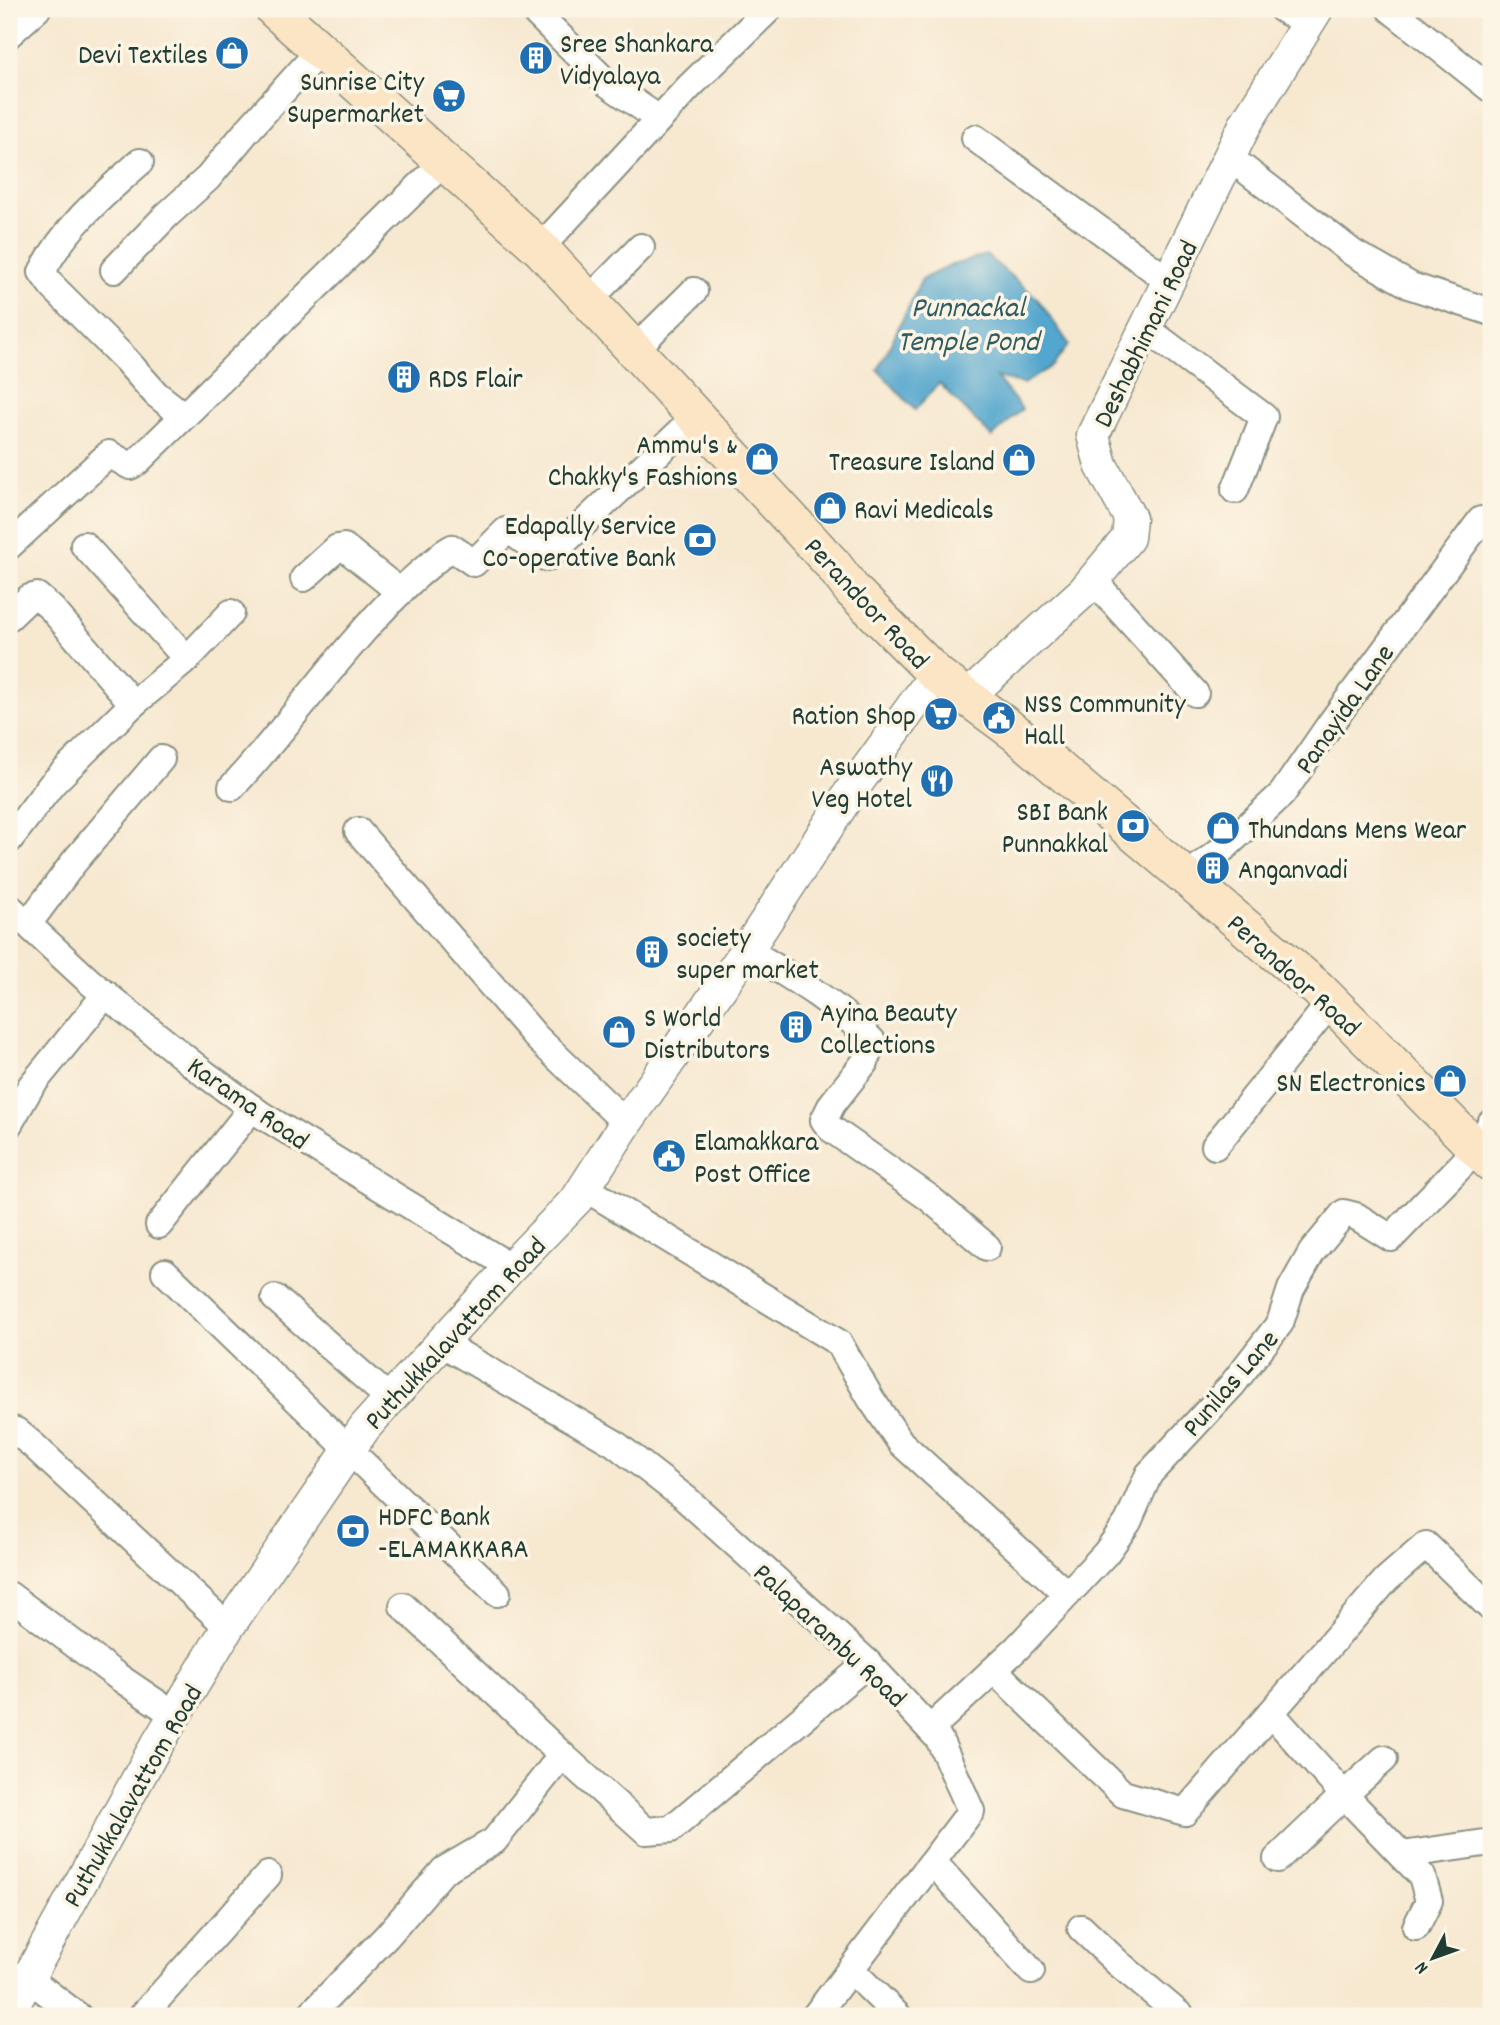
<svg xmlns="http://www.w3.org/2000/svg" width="1500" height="2025" font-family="Dekko,sans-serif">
  <rect width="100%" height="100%" fill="#fcf5e5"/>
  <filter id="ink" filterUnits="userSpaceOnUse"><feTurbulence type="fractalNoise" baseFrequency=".0143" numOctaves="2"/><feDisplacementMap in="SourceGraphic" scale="14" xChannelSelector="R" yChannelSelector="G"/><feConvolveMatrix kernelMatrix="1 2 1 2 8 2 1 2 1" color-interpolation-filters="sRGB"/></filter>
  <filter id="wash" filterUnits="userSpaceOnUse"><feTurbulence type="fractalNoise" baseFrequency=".00686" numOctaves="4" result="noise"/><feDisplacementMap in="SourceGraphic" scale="28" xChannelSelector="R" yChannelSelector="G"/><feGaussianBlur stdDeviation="1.57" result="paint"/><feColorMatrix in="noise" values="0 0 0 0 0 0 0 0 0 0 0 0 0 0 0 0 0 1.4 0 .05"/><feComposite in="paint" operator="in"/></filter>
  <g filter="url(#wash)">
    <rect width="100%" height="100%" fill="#f7e8d0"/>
    <polygon fill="#52a6ce" stroke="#387281" stroke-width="2" points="986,255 1037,298 1069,344 1053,366 1023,384 996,377 1022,409 992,437 939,383 915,410 878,370 922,279 949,266"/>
  </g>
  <g filter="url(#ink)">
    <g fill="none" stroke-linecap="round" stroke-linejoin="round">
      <g stroke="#8b9282" stroke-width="30">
        <g id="minor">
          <polyline points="532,9 608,84 659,119"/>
          <polyline points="1282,9 1308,23"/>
          <polyline points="1390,9 1491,89"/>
          <polyline points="9,34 37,9"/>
          <polyline points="975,138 1169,281"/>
          <polyline points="1229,157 1353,253 1411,286 1491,312"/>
          <path d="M140 162C103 195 65 227 42 272L52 286 125 359 156 394 184 416"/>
          <polyline points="540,248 689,87 769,9"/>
          <polyline points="114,270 166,216 208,178 247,131 320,50"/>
          <polyline points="588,301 641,247"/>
          <polyline points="1144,327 1264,417 1235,490"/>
          <polyline points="633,351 694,291"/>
          <polyline points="84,545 187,659"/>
          <polyline points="9,546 109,454 130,466 137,462 444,162"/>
          <polyline points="304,578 337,548 344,547 400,592"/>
          <polyline points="1093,580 1195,693"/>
          <polyline points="9,617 29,598 37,596 52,609 133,704"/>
          <path d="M232 787C291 724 339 652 400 592 413 578 429 566 444 553L452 548 474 563 506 531C522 535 532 550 547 558L695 418"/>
          <polyline points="358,831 537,1038 626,1123"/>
          <polyline points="9,840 52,784 84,752 133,704 187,659 231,613"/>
          <polyline points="1186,877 1225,847 1282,794 1331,723 1481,520"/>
          <polyline points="9,907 90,982 205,1074 260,1114 511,1267"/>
          <polyline points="28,924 74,862 161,759"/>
          <path d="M747 950C790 976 837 1003 872 1041L865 1062 832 1104 824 1120 830 1128 928 1197 987 1247"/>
          <polyline points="9,1124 31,1086 106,994"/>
          <polyline points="1215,1146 1331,1002"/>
          <polyline points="585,1188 839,1343 871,1399 901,1443 1067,1594"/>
          <polyline points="159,1225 252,1108"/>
          <polyline points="165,1272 497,1593"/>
          <polyline points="275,1298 390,1399"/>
          <polyline points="441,1343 614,1443 686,1499 868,1663 939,1739 971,1811 815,2016"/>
          <polyline points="9,1429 16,1431 34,1446 228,1627"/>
          <polyline points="9,1595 117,1676 176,1716"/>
          <polyline points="994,1670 1123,1794 1185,1812 1386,1580 1426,1545 1491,1608"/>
          <polyline points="1271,1713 1344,1795 1277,1859"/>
          <polyline points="930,1729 1017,1648 1106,1553 1128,1522 1149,1474 1232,1385 1280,1323 1291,1289 1312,1252 1344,1213 1356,1216 1391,1238 1477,1149 1491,1123"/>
          <polyline points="562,1755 646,1831 671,1829 868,1663"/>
          <polyline points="1384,1759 1344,1795 1422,1876 1429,1901 1416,1927"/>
          <polyline points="1402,1855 1491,1842"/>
          <polyline points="933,1862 1031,1971"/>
          <polyline points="1081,1928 1118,1963 1181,2016"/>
          <polyline points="851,1970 898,2016"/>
          <polyline points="28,1978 78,2016"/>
          <polyline points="142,2016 268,1875"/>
          <polyline points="309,2016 387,1936 444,1870 494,1841 562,1755 403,1606"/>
        </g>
      </g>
      <g stroke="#8b9282" stroke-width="35">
        <g id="tertiary">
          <polyline points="967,697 1084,591 1128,538 1130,518 1101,465 1093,435 1246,123 1317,9"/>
          <polyline points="9,2013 152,1753 228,1627 349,1450 365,1427 390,1399 511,1267 577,1199 626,1123 747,950 851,791 936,674"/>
        </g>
      </g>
      <g stroke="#8b9282" stroke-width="40">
        <polyline id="secondary" points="274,9 540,248 833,565 852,590 936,674 1017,734 1318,989 1491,1163"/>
      </g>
      <use href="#minor" stroke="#fff" stroke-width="26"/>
      <use href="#tertiary" stroke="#fff" stroke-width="32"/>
      <use href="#secondary" stroke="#fce5c4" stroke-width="37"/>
    </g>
  </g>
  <defs>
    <g id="shop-disc" transform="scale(1.75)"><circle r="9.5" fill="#1f6fb2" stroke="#fcf5e5"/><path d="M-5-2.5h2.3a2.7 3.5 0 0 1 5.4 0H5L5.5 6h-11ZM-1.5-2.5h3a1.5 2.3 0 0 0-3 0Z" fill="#fff"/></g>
    <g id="building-disc" transform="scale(1.75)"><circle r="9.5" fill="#1f6fb2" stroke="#fcf5e5"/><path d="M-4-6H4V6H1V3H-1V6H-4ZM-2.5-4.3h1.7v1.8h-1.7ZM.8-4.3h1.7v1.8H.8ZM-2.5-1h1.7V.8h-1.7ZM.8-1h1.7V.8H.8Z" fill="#fff"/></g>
    <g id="supermarket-disc" transform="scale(1.75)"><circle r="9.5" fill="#1f6fb2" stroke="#fcf5e5"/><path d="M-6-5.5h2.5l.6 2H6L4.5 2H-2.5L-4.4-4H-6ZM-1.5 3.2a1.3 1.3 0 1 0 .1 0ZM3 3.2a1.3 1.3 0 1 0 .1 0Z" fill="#fff"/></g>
    <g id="bank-disc" transform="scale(1.75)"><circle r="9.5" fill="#1f6fb2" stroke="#fcf5e5"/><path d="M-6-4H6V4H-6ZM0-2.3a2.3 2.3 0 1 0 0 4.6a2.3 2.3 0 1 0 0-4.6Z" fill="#fff"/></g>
    <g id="civic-disc" transform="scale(1.75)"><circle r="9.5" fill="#1f6fb2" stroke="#fcf5e5"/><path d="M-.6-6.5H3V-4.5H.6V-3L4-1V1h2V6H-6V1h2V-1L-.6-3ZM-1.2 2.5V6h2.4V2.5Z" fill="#fff"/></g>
    <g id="restaurant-disc" transform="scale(1.75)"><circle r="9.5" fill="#1f6fb2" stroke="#fcf5e5"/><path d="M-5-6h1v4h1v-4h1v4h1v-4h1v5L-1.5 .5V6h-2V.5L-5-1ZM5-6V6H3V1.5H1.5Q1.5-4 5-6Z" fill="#fff"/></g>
  </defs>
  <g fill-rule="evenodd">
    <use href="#shop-disc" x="232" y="53"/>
    <use href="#building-disc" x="536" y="58"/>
    <use href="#supermarket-disc" x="449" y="96"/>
    <use href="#building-disc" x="404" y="377"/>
    <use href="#shop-disc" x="762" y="459"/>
    <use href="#shop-disc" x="1019" y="460"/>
    <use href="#shop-disc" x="830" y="508"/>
    <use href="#bank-disc" x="700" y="540"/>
    <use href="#supermarket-disc" x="941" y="714"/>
    <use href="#civic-disc" x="999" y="718"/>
    <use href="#restaurant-disc" x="937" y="781"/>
    <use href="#bank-disc" x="1133" y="826"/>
    <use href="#shop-disc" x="1223" y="828"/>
    <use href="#building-disc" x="1213" y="868"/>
    <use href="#building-disc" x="652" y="952"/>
    <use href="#building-disc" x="796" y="1027"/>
    <use href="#shop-disc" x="619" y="1032"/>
    <use href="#shop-disc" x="1450" y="1081"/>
    <use href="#civic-disc" x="669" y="1156"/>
    <use href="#bank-disc" x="353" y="1531"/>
  </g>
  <g text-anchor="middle" stroke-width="7" stroke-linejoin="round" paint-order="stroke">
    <g font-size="28" fill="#1f3d34" stroke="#fcf5e5" text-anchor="start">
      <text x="560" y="52">Sree Shankara<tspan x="560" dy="32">Vidyalaya</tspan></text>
      <text x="208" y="63" text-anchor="end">Devi Textiles</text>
      <text x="424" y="90" text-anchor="end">Sunrise City<tspan x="424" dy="32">Supermarket</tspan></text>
      <text x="428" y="387">RDS Flair</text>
      <text x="738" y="453" text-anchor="end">Ammu's &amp;<tspan x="738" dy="32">Chakky's Fashions</tspan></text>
      <text x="995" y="470" text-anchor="end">Treasure Island</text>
      <text x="854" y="518">Ravi Medicals</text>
      <text x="676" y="534" text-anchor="end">Edapally Service<tspan x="676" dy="32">Co-operative Bank</tspan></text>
      <text x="1024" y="712">NSS Community<tspan x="1024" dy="32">Hall</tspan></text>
      <text x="916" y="724" text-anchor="end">Ration Shop</text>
      <text x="912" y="775" text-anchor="end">Aswathy<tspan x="912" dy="32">Veg Hotel</tspan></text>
      <text x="1108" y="820" text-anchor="end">SBI Bank<tspan x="1108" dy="32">Punnakkal</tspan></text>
      <text x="1248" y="838">Thundans Mens Wear</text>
      <text x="1238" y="878">Anganvadi</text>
      <text x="676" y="946">society<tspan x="676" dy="32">super market</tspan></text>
      <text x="820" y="1021">Ayina Beauty<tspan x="820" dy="32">Collections</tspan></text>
      <text x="644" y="1026">S World<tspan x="644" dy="32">Distributors</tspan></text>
      <text x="1426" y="1091" text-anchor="end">SN Electronics</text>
      <text x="694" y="1150">Elamakkara<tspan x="694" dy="32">Post Office</tspan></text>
      <text x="378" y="1525">HDFC Bank<tspan x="378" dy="32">-ELAMAKKARA</tspan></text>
    </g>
    <g font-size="28" fill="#1f3d34" stroke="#fcf5e5">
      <text transform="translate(1144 333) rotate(-64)" y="10">Deshabhimani Road</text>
      <text transform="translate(868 602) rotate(47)" y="10">Perandoor Road</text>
      <text transform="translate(1343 708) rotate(-55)" y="10">Panayida Lane</text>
      <text transform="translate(1295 974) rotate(42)" y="10">Perandoor Road</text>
      <text transform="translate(249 1102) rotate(35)" y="10">Karama Road</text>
      <text transform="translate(454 1332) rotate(-47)" y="10">Puthukkalavattom Road</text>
      <text transform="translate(1229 1382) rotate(-49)" y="10">Punilas Lane</text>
      <text transform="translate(831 1634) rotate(43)" y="10">Palaparambu Road</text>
      <text transform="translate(131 1795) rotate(-60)" y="10">Puthukkalavattom Road</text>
    </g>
    <g font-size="30" font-style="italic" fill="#2e5c62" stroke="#fcf5e5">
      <text x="968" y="316">Punnackal<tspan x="968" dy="34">Temple Pond</tspan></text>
    </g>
  </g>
  <rect width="1500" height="2025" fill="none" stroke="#fcf5e5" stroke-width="35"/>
  <g transform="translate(1433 1958) rotate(229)" stroke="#fcf5e5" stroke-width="5" paint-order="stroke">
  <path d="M0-5L12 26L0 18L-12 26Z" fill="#1f3d34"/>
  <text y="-10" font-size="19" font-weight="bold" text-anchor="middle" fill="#1f3d34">N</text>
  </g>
</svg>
